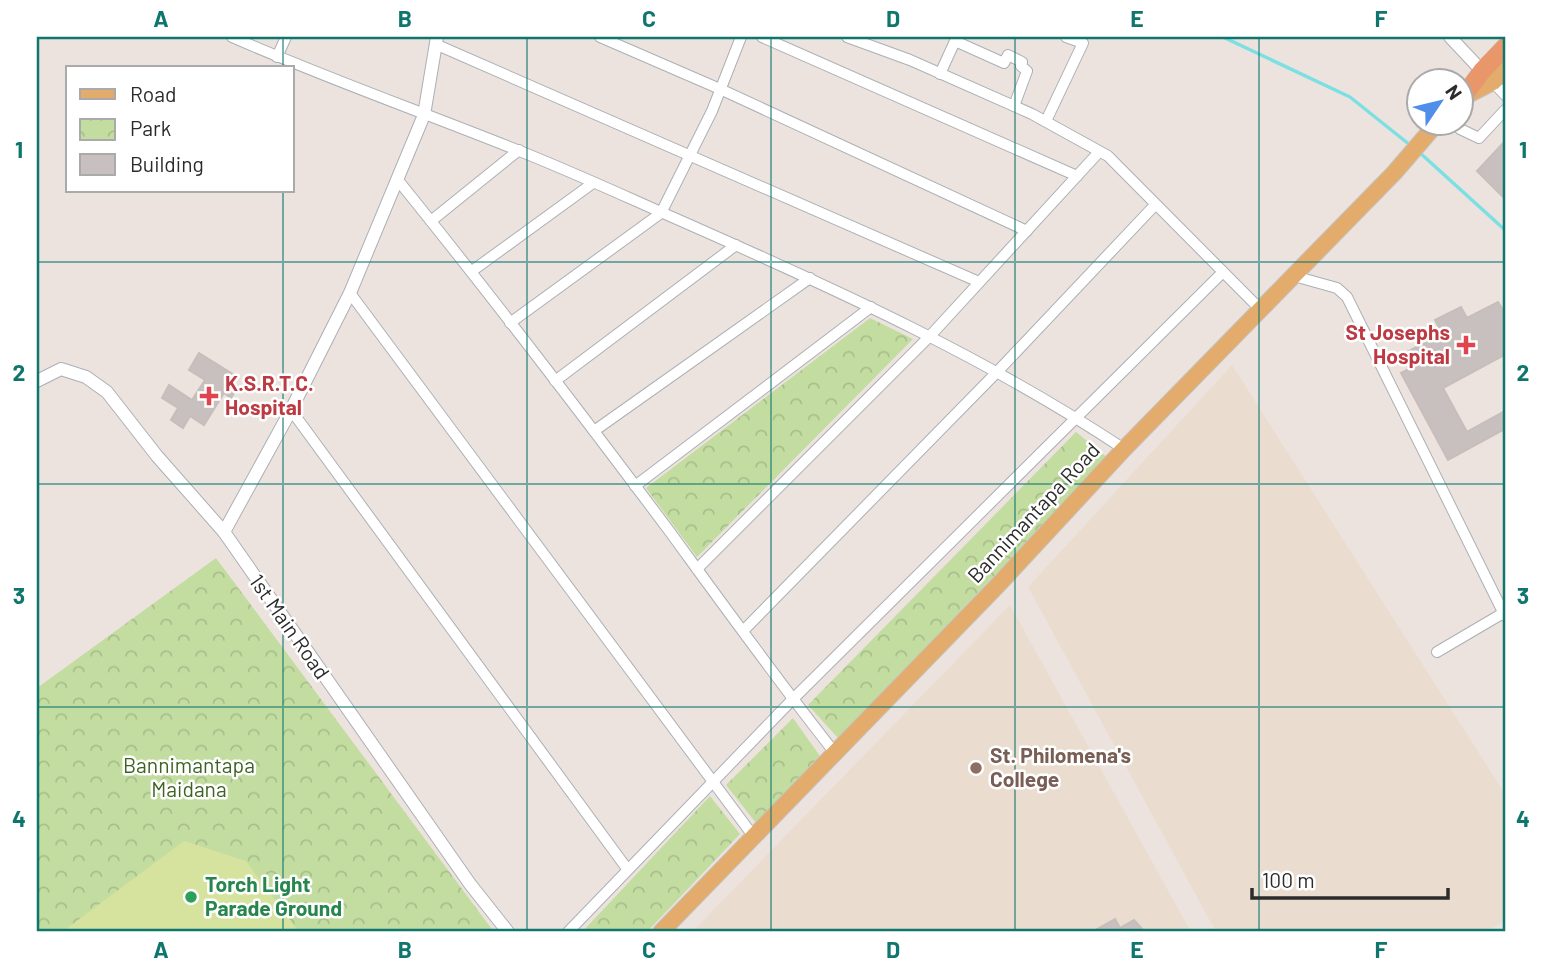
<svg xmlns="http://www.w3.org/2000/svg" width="1542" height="969" font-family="Barlow,sans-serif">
  <defs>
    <pattern id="park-crowns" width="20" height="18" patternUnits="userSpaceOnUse" patternTransform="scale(1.75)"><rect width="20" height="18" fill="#c3dda1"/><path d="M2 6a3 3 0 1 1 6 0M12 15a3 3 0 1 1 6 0" fill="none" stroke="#a8be8b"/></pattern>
  </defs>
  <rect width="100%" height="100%" fill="#ece3df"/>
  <g fill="#ebdcd0">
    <polygon points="1232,365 1505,794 1505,921 1485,932 1216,932 1028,587"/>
    <polygon points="1010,605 1191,932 692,932"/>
  </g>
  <g fill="url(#park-crowns)">
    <polygon points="870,318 913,339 697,557 646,488"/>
    <polygon points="1076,432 1108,458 838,738 808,705"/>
    <polygon points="216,558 494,932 37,932 37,688"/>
    <polygon points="793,718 820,756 756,823 726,785"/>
    <polygon points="710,796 740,834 647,932 582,932"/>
  </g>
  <polygon fill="#d6e39e" points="184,841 246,861 299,932 62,932"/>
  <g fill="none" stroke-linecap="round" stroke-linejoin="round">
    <g stroke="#7ce0e3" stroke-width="3.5">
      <polyline points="1223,37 1350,97 1410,145"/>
      <polyline points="1419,152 1505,230"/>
    </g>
  </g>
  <g fill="#c7c0be" stroke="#c7beb9" stroke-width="2">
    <polygon points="1505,141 1505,194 1503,197 1477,171"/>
    <polygon points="1498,302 1505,313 1505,357 1504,355 1443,388 1467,432 1505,411 1505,429 1448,460 1401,373 1409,369 1402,355 1442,333 1435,320 1461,307 1467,318"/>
    <polygon points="199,353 236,376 231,385 237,388 231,398 224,393 204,425 190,416 183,428 171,420 178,408 162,398 169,385 192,400 205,380 189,370"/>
    <polygon points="1115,919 1120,928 1134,920 1145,932 1092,932"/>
  </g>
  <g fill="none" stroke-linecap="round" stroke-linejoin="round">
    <g stroke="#abb0b6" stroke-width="12">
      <g id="minor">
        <path d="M232 37C326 78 422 112 517 150 578 174 637 202 697 228 844 293 990 360 1124 449"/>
        <polyline points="600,37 720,89 1027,231"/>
        <polyline points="762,37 1077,176"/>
        <polyline points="847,37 910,60 1032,114 1108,156 1261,310"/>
        <polyline points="435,44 979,282"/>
        <polyline points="277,57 286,37"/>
        <polyline points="940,74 955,41 1004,63 1008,55 1022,62 1021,66 1027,71 1014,106"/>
        <polyline points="1489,78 1505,95"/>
        <polyline points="1046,121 1083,43 1066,37"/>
        <polyline points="1453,122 1460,129 1479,138 1505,110"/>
        <path d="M397 179C491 295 581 413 670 532 724 606 778 681 835 753"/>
        <polyline points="431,221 519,150"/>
        <polyline points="472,271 593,183"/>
        <polyline points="1294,276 1337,288 1347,297 1505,616"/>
        <polyline points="350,293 754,837"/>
        <polyline points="510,323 661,213 712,111 741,37"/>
        <polyline points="555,381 736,245"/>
        <polyline points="291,410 628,870"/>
        <polyline points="594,431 810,278"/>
        <polyline points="635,486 871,307"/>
        <polyline points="697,569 930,336 1099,152"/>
        <polyline points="743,631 998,371 1155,205"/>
        <polyline points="1437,652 1505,612"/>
        <polyline points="568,932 792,700 1222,273"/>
      </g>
    </g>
    <g stroke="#abb0b6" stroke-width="14">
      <g id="tertiary">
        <polyline points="1450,37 1482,71"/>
        <polyline points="37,381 61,369 86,377 107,392 157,456 224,532 470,884 508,932"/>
        <polyline points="224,532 291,410 350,293 424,115 437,37"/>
      </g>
    </g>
    <g stroke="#c4c4c4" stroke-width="18">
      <g id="primary">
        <polyline points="1462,98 1493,82 1505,70"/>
        <polyline points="661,932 998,585 1124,449 1394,173 1438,122"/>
      </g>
    </g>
    <g stroke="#c4c4c4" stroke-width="19">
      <polyline id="trunk" points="1463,97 1482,71 1505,47"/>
    </g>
    <use href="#minor" stroke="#fff" stroke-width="10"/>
    <use href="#tertiary" stroke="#fff" stroke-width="12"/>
    <use href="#primary" stroke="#e3ac6c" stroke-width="16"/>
    <use href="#trunk" stroke="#e9976a" stroke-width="18"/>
  </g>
  <path fill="none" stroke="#0f766e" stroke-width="2" stroke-opacity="0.55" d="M283 37V68M527 37V932M771 37V932M1015 37V932M1259 37V932M283 191V932M37 262H1505M37 484H1505M37 707H1505"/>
  <g fill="#e0444e" stroke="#fff" stroke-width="2.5">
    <path d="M1462.5 334.5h7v7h7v7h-7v7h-7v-7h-7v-7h7z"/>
    <path d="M205.5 385.5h7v7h7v7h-7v7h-7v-7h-7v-7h7z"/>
  </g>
  <circle fill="#8d6e63" stroke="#fff" stroke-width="2.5" cx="976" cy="768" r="7"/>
  <circle fill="#2e9e5b" stroke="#fff" stroke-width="2.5" cx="191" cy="897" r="7"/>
  <g text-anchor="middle" stroke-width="5" stroke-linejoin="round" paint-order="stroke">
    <g font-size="21" font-weight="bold" fill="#be3a42" stroke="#fff" text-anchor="end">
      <text x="1450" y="340">St Josephs<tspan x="1450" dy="24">Hospital</tspan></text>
      <text x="225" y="391" text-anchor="start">K.S.R.T.C.<tspan x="225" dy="24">Hospital</tspan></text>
    </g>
    <g font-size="21" fill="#2b2b2b" stroke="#fff">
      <text transform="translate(1034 513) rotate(-47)" y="7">Bannimantapa Road</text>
      <text transform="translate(289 627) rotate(55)" y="7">1st Main Road</text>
    </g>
    <g font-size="21" font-weight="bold" fill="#785e54" stroke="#fff" text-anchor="start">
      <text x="990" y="763">St. Philomena's<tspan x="990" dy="24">College</tspan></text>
    </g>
    <g font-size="21" fill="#3e6222" stroke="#fff">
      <text x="189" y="773">Bannimantapa<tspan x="189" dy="24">Maidana</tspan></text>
    </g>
    <g font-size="21" font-weight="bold" fill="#27864d" stroke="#fff" text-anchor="start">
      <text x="205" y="892">Torch Light<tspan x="205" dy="24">Parade Ground</tspan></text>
    </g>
  </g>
  <rect width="1542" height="969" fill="none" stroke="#ffffff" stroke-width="77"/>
  <rect x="66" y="66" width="228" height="126" fill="#ffffff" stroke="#aaaaaa" stroke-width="2"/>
  <rect x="80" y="89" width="35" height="10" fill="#e3ac6c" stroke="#aaaaaa" stroke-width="2"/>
  <text x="130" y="102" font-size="21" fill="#2b2b2b">Road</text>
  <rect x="80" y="119" width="35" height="21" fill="url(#park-crowns)" stroke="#aaaaaa" stroke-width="2"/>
  <text x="130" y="136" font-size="21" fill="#2b2b2b">Park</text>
  <rect x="80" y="154" width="35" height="21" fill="#c7c0be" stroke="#aaaaaa" stroke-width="2"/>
  <text x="130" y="172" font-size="21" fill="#2b2b2b">Building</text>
  <g transform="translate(1440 102) rotate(55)"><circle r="33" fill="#ffffff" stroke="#aaaaaa" stroke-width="2"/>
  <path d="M0-5L12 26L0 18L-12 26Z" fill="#4f8fe9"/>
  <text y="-10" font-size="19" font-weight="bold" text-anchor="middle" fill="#2b2b2b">N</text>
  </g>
  <path d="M1252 888v10h196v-10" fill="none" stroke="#2b2b2b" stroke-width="3.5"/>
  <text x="1262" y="888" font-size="21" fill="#2b2b2b" stroke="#ffffff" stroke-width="5" paint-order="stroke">100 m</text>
  <rect x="38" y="38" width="1466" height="892" fill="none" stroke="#0f766e" stroke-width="2.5"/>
  <g font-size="23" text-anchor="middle" font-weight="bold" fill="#0f766e">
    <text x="161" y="27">A</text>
    <text x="405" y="27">B</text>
    <text x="649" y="27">C</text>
    <text x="893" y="27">D</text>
    <text x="1137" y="27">E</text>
    <text x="1381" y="27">F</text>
    <text x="19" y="158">1</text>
    <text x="1523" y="158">1</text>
    <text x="19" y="381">2</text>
    <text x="1523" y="381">2</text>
    <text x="19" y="604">3</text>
    <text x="1523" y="604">3</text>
    <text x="19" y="827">4</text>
    <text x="1523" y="827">4</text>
    <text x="161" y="958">A</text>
    <text x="405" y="958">B</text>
    <text x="649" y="958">C</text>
    <text x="893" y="958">D</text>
    <text x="1137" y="958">E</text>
    <text x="1381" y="958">F</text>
  </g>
</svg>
